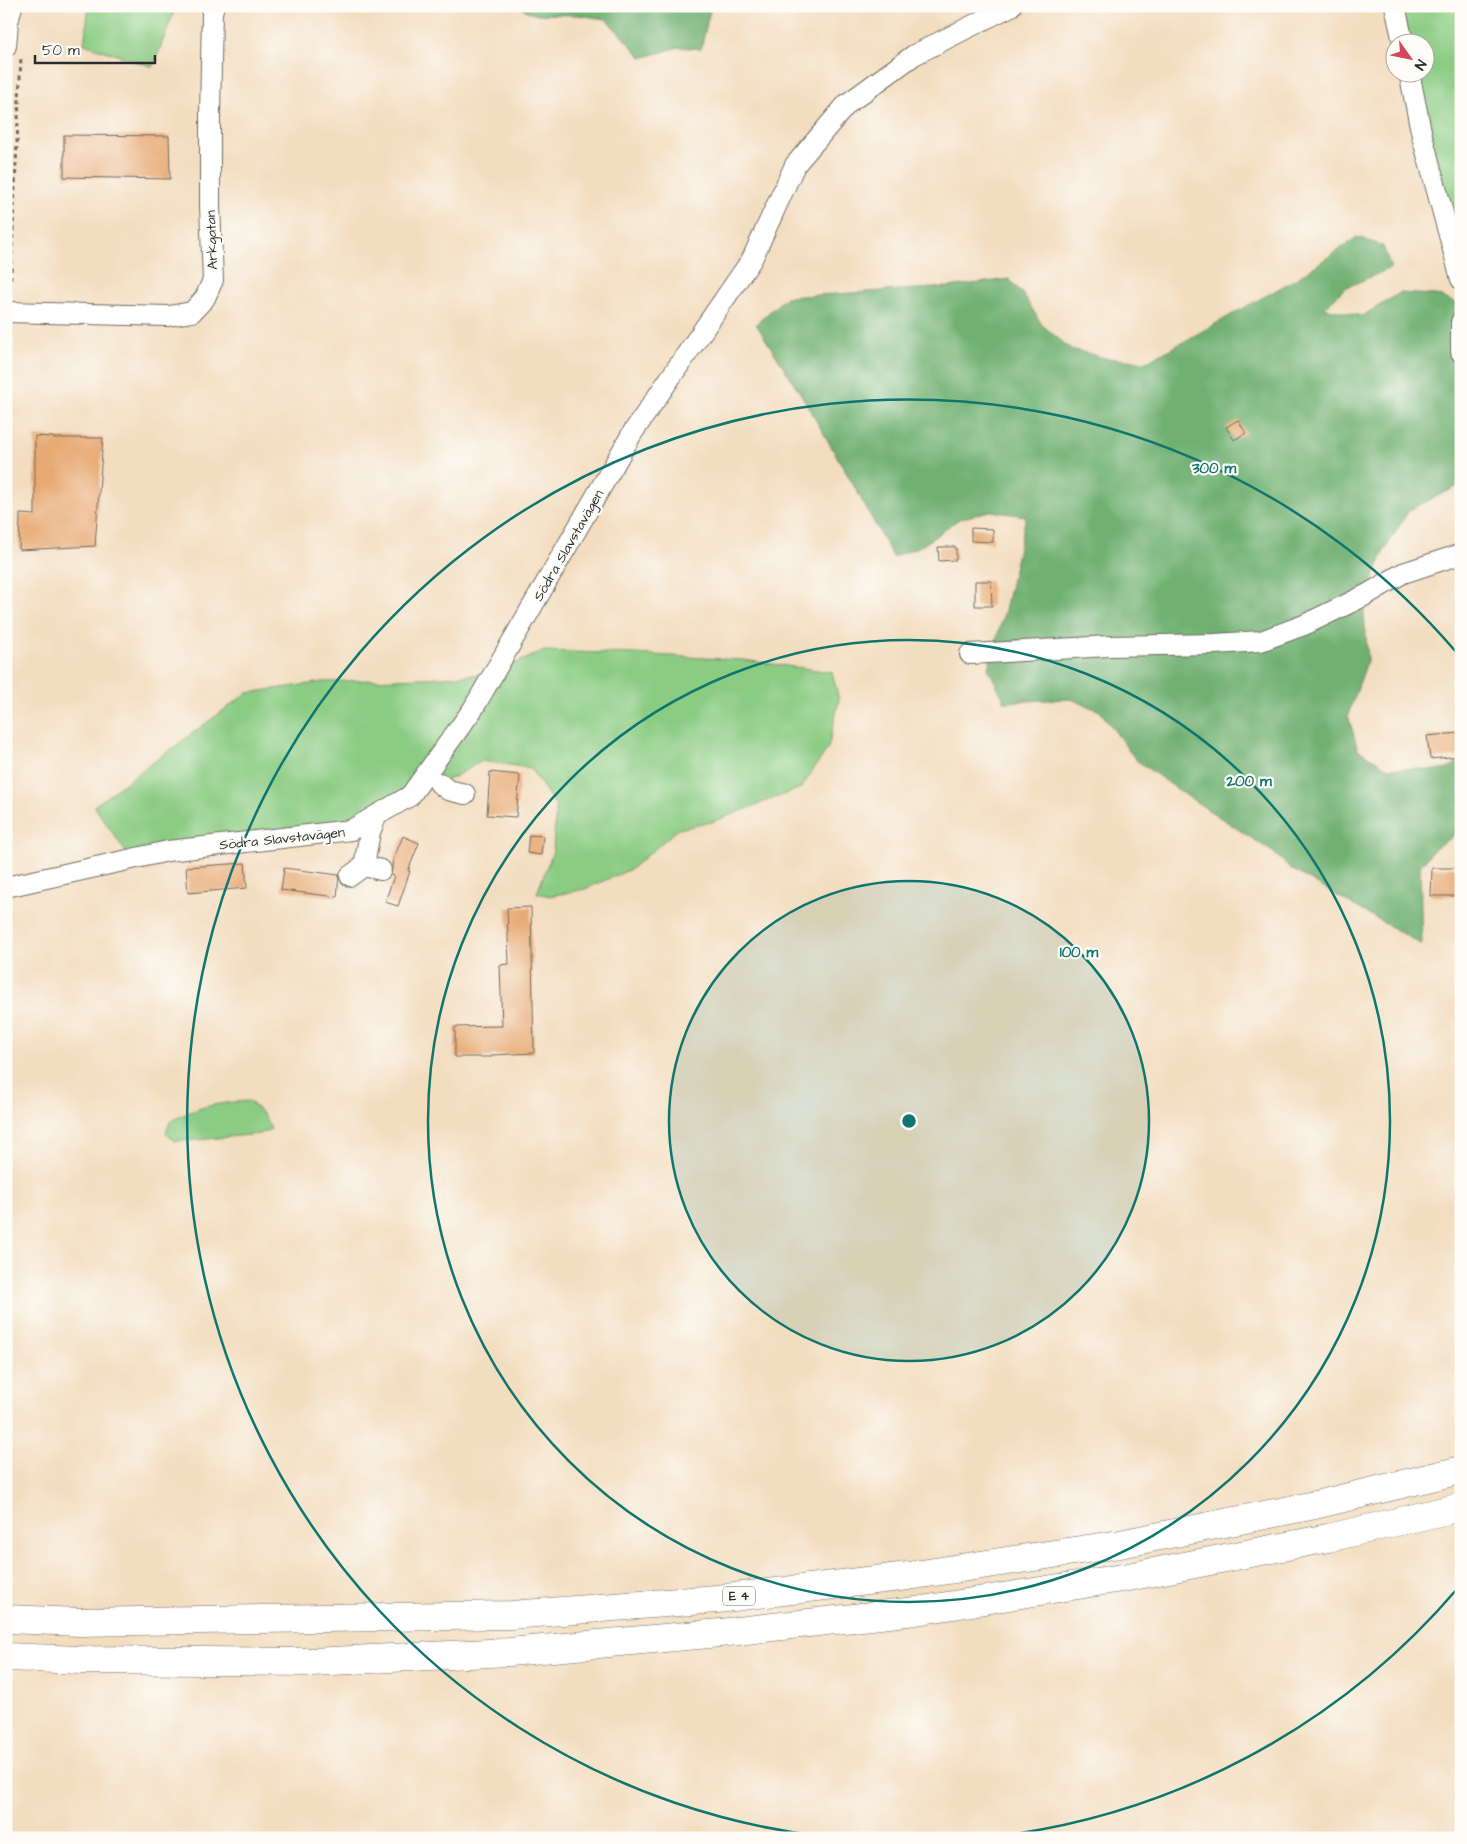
<svg xmlns="http://www.w3.org/2000/svg" width="1467" height="1844" font-family="'Architects Daughter',sans-serif">
  <rect width="100%" height="100%" fill="#fdfcf7"/>
  <filter id="ink" filterUnits="userSpaceOnUse"><feTurbulence type="fractalNoise" baseFrequency=".02" numOctaves="2"/><feDisplacementMap in="SourceGraphic" scale="10" xChannelSelector="R" yChannelSelector="G"/><feConvolveMatrix kernelMatrix="1 2 1 2 8 2 1 2 1" color-interpolation-filters="sRGB"/></filter>
  <filter id="wash" filterUnits="userSpaceOnUse"><feTurbulence type="fractalNoise" baseFrequency=".0096" numOctaves="4" result="noise"/><feDisplacementMap in="SourceGraphic" scale="20" xChannelSelector="R" yChannelSelector="G"/><feGaussianBlur stdDeviation="1.12" result="paint"/><feColorMatrix in="noise" values="0 0 0 0 0 0 0 0 0 0 0 0 0 0 0 0 0 1.4 0 .05"/><feComposite in="paint" operator="in"/></filter>
  <g filter="url(#wash)">
    <rect width="100%" height="100%" fill="#f3ddbf"/>
    <g fill="#8bcc83" stroke="#5b7c57">
      <polygon points="89,6 176,6 153,67 84,44"/>
      <polygon points="1395,6 1461,6 1461,279 1409,73 1424,72 1424,42 1403,42"/>
      <polygon points="544,651 633,654 743,660 832,672 839,700 828,748 801,788 712,822 678,829 631,869 585,889 550,896 537,893 553,851 556,806 530,768 482,761 454,777 410,796 351,830 130,858 94,806 247,693 323,682 444,677 493,673"/>
      <path d="M249 1101 263 1114 271 1129 259 1134 198 1140 174 1141 166 1133 170 1122C198 1106 216 1103 249 1101Z"/>
    </g>
    <g fill="#70b071" stroke="#4e6e4e">
      <polygon points="518,6 711,6 701,49 679,47 642,58 606,19 577,15 533,14"/>
      <polygon points="1357,237 1383,246 1391,268 1345,288 1324,308 1362,316 1400,293 1436,295 1461,305 1461,487 1456,487 1409,510 1384,551 1363,603 1368,659 1348,715 1358,750 1388,768 1444,770 1461,761 1461,831 1435,848 1420,866 1422,945 1291,869 1273,852 1190,798 1136,760 1100,711 1071,699 1005,702 988,668 1005,610 1026,516 990,511 959,519 923,545 893,557 854,486 802,396 756,324 786,297 949,287 1009,279 1023,294 1042,325 1071,349 1105,358 1147,362 1296,279"/>
    </g>
    <g id="blocks">
      <g fill="#e8aa74">
        <polygon points="64,135 169,136 170,179 64,177"/>
        <polygon points="1238,420 1246,433 1234,440 1226,427"/>
        <polygon points="35,436 53,437 53,438 103,438 95,546 19,550 20,514 35,515"/>
        <polygon points="971,528 993,529 993,542 971,541"/>
        <polygon points="938,547 956,547 956,560 939,561"/>
        <polygon points="975,581 991,581 992,606 975,606"/>
        <polygon points="1459,733 1461,756 1430,759 1427,736"/>
        <polygon points="490,772 520,775 516,817 487,815"/>
        <polygon points="529,835 543,836 541,855 527,853"/>
        <polygon points="403,836 419,843 408,871 410,871 398,906 385,902 394,876 391,875 393,860"/>
        <polygon points="245,863 247,888 188,893 186,867"/>
        <polygon points="284,868 339,875 337,897 281,890"/>
        <polygon points="1432,868 1461,868 1461,896 1431,896"/>
        <polygon points="531,907 534,1053 492,1055 492,1057 455,1057 455,1027 502,1026 500,965 509,964 507,908"/>
      </g>
    </g>
  </g>
  <g filter="url(#ink)">
    <use href="#blocks" fill-opacity="0" stroke="#71695f" stroke-width="1"/>
    <g fill="none" stroke-linecap="round" stroke-linejoin="round">
      <g stroke="#71695f" stroke-width="22">
        <g id="minor">
          <polyline points="1395,6 1403,42"/>
          <polyline points="6,46 8,22 12,6"/>
          <polyline points="1409,72 1422,136 1461,279"/>
          <polyline points="6,312 169,316 192,312 205,298 213,280 210,206 210,115 212,12 214,6"/>
          <polyline points="1461,322 1461,352"/>
          <polyline points="970,654 1109,646 1215,644 1261,641 1304,625 1366,595 1403,573 1461,554"/>
          <polyline points="439,783 448,790 465,794"/>
          <polyline points="364,866 370,832 377,815"/>
          <polyline points="350,876 364,866 381,870"/>
          <polyline points="6,887 168,851 351,830 410,796 473,709 633,432 752,259 795,165 847,104 914,55 1011,6"/>
        </g>
      </g>
      <g stroke="#71695f" stroke-width="29">
        <g id="highway">
          <polyline points="6,1619 79,1622 511,1615 717,1599 908,1576 1120,1544 1315,1505 1461,1470"/>
          <polyline points="6,1657 80,1660 312,1662 509,1652 720,1633 916,1611 1128,1577 1328,1538 1461,1507"/>
        </g>
      </g>
      <g stroke="#71695f" stroke-width="3" stroke-dasharray="4 4" stroke-linecap="butt">
        <polyline points="10,295 21,56"/>
        <polyline points="6,396 9,329"/>
      </g>
      <use href="#minor" stroke="#fff" stroke-width="20"/>
      <use href="#highway" stroke="#fff" stroke-width="28"/>
    </g>
  </g>
  <circle cx="909" cy="1121" r="240" fill="#0f766e" fill-opacity=".12"/>
  <g fill="none" stroke="#0f766e" stroke-width="2.5">
    <circle cx="909" cy="1121" r="240"/>
    <circle cx="909" cy="1121" r="481"/>
    <path d="M1457 1589A721 721 0 0 1 991 1837M827 1837A721 721 0 1 1 1457 653"/>
  </g>
  <g text-anchor="middle" stroke-width="4.5" stroke-linejoin="round" paint-order="stroke">
    <rect fill="#fdfcf7" stroke="#6a6a68" stroke-width="1" x="723" y="1586.5" width="32" height="19" rx="4"/>
    <g font-size="12" font-weight="bold" fill="#2b2b2b">
      <text x="739" y="1600">E 4</text>
    </g>
    <g font-size="14" fill="#2b2b2b" stroke="#fdfcf7">
      <text transform="translate(211 240) rotate(-92)" y="5">Arkgatan</text>
      <text transform="translate(568 545) rotate(-60)" y="5">Södra Slavstavägen</text>
      <text transform="translate(282 838) rotate(-6)" y="5">Södra Slavstavägen</text>
    </g>
  </g>
  <circle cx="909" cy="1121" r="8" fill="#0f766e" stroke="#fdfcf7" stroke-width="2.5"/>
  <g font-size="15" text-anchor="middle" font-weight="bold" fill="#0f766e" stroke="#fdfcf7" stroke-width="4.5" stroke-linejoin="round" paint-order="stroke">
    <text x="1214" y="473">300 m</text>
    <text x="1249" y="786">200 m</text>
    <text x="1079" y="957">100 m</text>
  </g>
  <rect width="1467" height="1844" fill="none" stroke="#fdfcf7" stroke-width="25"/>
  <g transform="translate(1410 58) rotate(123)"><circle r="24" fill="#fdfcf7" stroke="#a9a8a5"/>
  <path d="M0-4L9 19L0 12L-9 19Z" fill="#d1495b"/>
  <text y="-8" font-size="14" font-weight="bold" text-anchor="middle" fill="#2b2b2b">N</text>
  </g>
  <path d="M35 55v8h120v-8" fill="none" stroke="#2b2b2b" stroke-width="2.5"/>
  <text x="42" y="55" font-size="15" fill="#2b2b2b" stroke="#fdfcf7" stroke-width="4" paint-order="stroke">50 m</text>
</svg>
